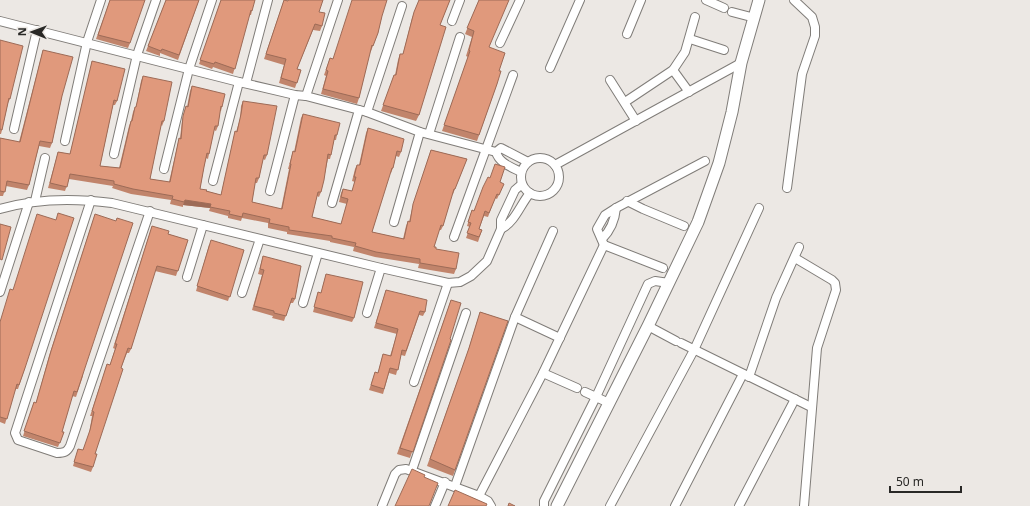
<svg xmlns="http://www.w3.org/2000/svg" width="1030" height="506" font-family="'Noto Sans',sans-serif">
  <rect width="100%" height="100%" fill="#ece8e4"/>
  <g fill="none" stroke-linecap="round" stroke-linejoin="round">
    <g stroke="#807d79" stroke-width="10">
      <g id="street">
        <polyline points="706,0 724,8"/>
        <polyline points="732,12 755,18"/>
        <polyline points="0,21 239,82 295,95 306,96 367,112 420,132 496,152 501,148 528,162"/>
        <polyline points="452,21 460,0"/>
        <polyline points="627,34 641,0"/>
        <polyline points="690,39 724,50"/>
        <polyline points="500,43 520,0"/>
        <polyline points="550,68 580,0"/>
        <polyline points="673,70 689,92"/>
        <polyline points="610,80 636,121"/>
        <polyline points="246,83 268,0"/>
        <polyline points="306,96 338,0"/>
        <polyline points="625,102 673,70 685,52 695,17"/>
        <polyline points="367,112 402,6"/>
        <polyline points="14,129 37,30"/>
        <polyline points="429,134 460,37"/>
        <polyline points="65,141 87,42 101,0"/>
        <path d="M496 152C499 163 511 167 521 172"/>
        <polyline points="114,154 137,55 156,0"/>
        <circle cx="540" cy="177" r="19"/>
        <polyline points="555,165 741,63"/>
        <polyline points="164,169 189,69 212,0"/>
        <polyline points="213,181 239,82"/>
        <polyline points="787,188 802,74 815,36 815,27 812,17 794,0"/>
        <polyline points="270,191 295,95"/>
        <path d="M91 200 15 433 18 440 57 453C64 453 67 452 70 446L150 211"/>
        <polyline points="35,201 45,158"/>
        <polyline points="627,201 643,209 684,226"/>
        <polyline points="332,203 359,110"/>
        <path d="M0 209C37 198 74 198 112 203L381 268 448 283 460 282 471 276 487 261 501 229V220L515 190 522 184"/>
        <polyline points="394,222 420,132"/>
        <path d="M501 229C515 222 520 205 530 193"/>
        <polyline points="454,237 513,75"/>
        <path d="M602 239C610 231 615 219 616 208"/>
        <polyline points="604,245 597,229 605,215 616,208 705,161"/>
        <polyline points="795,258 832,280 835,283 836,290 817,348 804,506"/>
        <polyline points="187,277 203,225"/>
        <polyline points="0,292 29,202"/>
        <polyline points="242,293 260,239"/>
        <polyline points="303,303 318,253"/>
        <polyline points="367,313 381,268"/>
        <polyline points="515,317 560,338"/>
        <polyline points="648,326 676,341"/>
        <polyline points="681,343 811,407"/>
        <polyline points="543,373 577,388"/>
        <polyline points="749,377 776,298 799,247"/>
        <polyline points="414,382 448,283"/>
        <polyline points="585,392 609,403"/>
        <polyline points="412,470 466,313"/>
        <polyline points="455,486 515,317 553,231"/>
        <polyline points="479,496 543,373 604,245 663,268"/>
        <polyline points="382,506 395,474 399,470 406,469 479,496 488,501 491,506"/>
        <polyline points="435,506 445,482"/>
        <polyline points="544,506 544,501 596,397 648,284 655,281 669,283"/>
        <polyline points="610,506 694,350 759,208"/>
        <polyline points="675,506 743,374"/>
        <polyline points="739,506 795,399"/>
      </g>
    </g>
    <g stroke="#807d79" stroke-width="13">
      <polyline id="secondary" points="557,506 648,326 698,222 719,163 732,112 741,63 759,0"/>
    </g>
    <use href="#street" stroke="#fff" stroke-width="8"/>
    <use href="#secondary" stroke="#fff" stroke-width="11"/>
  </g>
  <g fill="#c1846b">
    <polygon points="110,0 130,43 128,48 96,39"/>
    <polygon points="166,0 199,0 178,60 160,53 160,56 146,51"/>
    <polygon points="221,0 252,11 251,15 249,15 233,74 213,67 212,69 199,64"/>
    <polygon points="284,0 287,1 319,12 322,26 320,31 313,30 297,69 301,70 295,88 279,83 284,65 264,59"/>
    <polygon points="419,0 450,0 440,25 419,115 416,121 381,111 394,75 395,75 398,60 400,54 403,54 412,18"/>
    <polygon points="479,0 489,47 499,71 497,84 477,141 442,131 468,57 466,56 472,37 465,34"/>
    <polygon points="382,16 378,33 371,51 370,51 359,98 357,104 321,94 326,76 324,75 330,58 333,59"/>
    <polygon points="0,40 10,99 8,103 2,130 1,134 0,134"/>
    <polygon points="43,50 62,96 52,143 50,148 39,146 29,185 27,190 6,186 3,196 0,196 0,138 19,142"/>
    <polygon points="92,61 117,101 115,105 113,105 100,166 119,168 129,126 131,121 133,112 135,107 136,107 141,81 143,76 164,121 162,126 161,125 150,179 169,182 178,143 180,138 182,121 186,106 187,107 190,91 192,86 222,107 221,111 220,111 218,126 216,131 214,130 209,154 208,159 206,158 204,167 200,189 206,191 221,195 234,136 235,131 236,132 240,119 241,106 243,101 267,155 265,160 263,159 259,178 257,183 255,183 252,202 281,209 289,169 288,169 293,151 294,152 301,118 303,114 337,135 336,140 334,140 331,155 330,159 328,159 321,192 319,197 317,196 312,217 341,224 347,204 339,202 341,193 343,189 352,191 355,182 352,181 355,169 357,165 359,165 366,133 368,128 401,152 399,157 396,156 393,168 391,173 390,172 372,232 403,239 406,226 408,221 409,222 412,209 431,150 467,159 453,194 452,194 443,226 441,230 439,230 434,247 456,269 454,274 418,268 419,264 375,257 353,251 354,247 330,242 330,241 287,234 287,232 268,228 268,223 242,218 241,221 228,218 228,216 209,211 210,208 183,205 183,207 170,204 171,200 131,194 112,188 113,186 69,179 65,191 48,188 58,152 70,154 91,66"/>
    <polygon points="490,178 500,182 502,188 497,199 495,198 488,217 484,216 479,229 482,230 478,242 466,238 470,227 467,226 472,210 474,211"/>
    <polygon points="95,214 83,376 76,397 72,396 62,432 64,432 58,447 23,436 34,402 36,403 49,356"/>
    <polygon points="152,226 168,234 188,240 176,276 155,271 131,349 129,353 127,353 121,368 95,454 93,467 91,472 73,466 78,449 83,450 89,434 92,416 90,416 107,364 110,365 115,349 113,348"/>
    <polygon points="209,245 244,250 228,301 196,291"/>
    <polygon points="263,256 295,299 293,303 290,303 284,321 272,318 273,316 252,310 262,275 258,274"/>
    <polygon points="326,274 354,318 352,322 313,312 317,297 318,292 321,293"/>
    <polygon points="386,290 425,312 423,316 419,315 405,356 401,355 396,375 389,373 383,394 369,390 375,372 378,373 383,354 390,356 397,334 374,328"/>
    <polygon points="451,300 450,339 451,340 410,458 397,454"/>
    <polygon points="480,312 508,321 453,476 427,466 467,354"/>
    <polygon points="0,321 25,368 18,389 15,389 5,424 0,422"/>
  </g>
  <polygon fill="#9d6b57" points="185,200 211,204 210,208 183,205"/>
  <g fill="#e0997c" stroke="#9d6b57">
    <polygon points="110,0 145,0 130,43 98,35"/>
    <polygon points="166,0 199,0 179,55 162,49 161,51 148,46"/>
    <polygon points="221,0 255,0 252,11 251,10 235,69 215,62 214,64 200,60"/>
    <polygon points="284,0 288,1 288,0 323,0 319,12 325,13 322,26 315,24 297,69 301,70 297,83 281,78 286,59 266,54"/>
    <polygon points="352,0 387,0 382,16 378,33 373,46 372,45 359,98 323,89 328,71 326,70 330,58 333,59"/>
    <polygon points="419,0 450,0 440,25 446,27 419,115 383,105 394,75 396,75 400,54 403,54 414,12"/>
    <polygon points="479,0 509,0 489,47 505,53 499,71 501,71 497,84 479,135 444,125 470,51 469,50 474,31 467,28"/>
    <polygon points="0,40 23,46 10,99 9,98 2,130 0,129"/>
    <polygon points="43,50 73,57 62,96 52,143 40,141 29,185 7,181 5,192 0,191 0,138 20,142"/>
    <polygon points="92,61 125,69 117,101 114,100 100,166 120,168 131,121 132,121 135,107 136,107 143,76 172,82 164,121 162,121 150,179 170,182 179,138 181,139 183,116 186,106 188,107 192,86 225,94 222,107 221,106 218,126 215,126 209,154 207,153 204,167 200,189 207,190 206,191 221,195 235,131 237,132 241,114 243,101 277,106 267,155 264,155 259,178 256,178 252,202 282,209 291,164 290,164 293,151 295,152 303,114 340,123 337,135 335,135 331,155 328,154 324,180 321,192 318,192 312,217 341,224 348,199 341,197 343,189 352,191 356,177 354,177 357,165 360,165 368,128 404,139 401,152 397,151 393,168 392,168 372,232 404,239 408,221 410,222 413,204 431,150 467,159 455,189 454,189 443,226 441,225 434,247 436,247 436,249 459,253 456,269 420,263 420,259 376,252 355,246 356,243 332,238 332,236 289,230 289,227 269,223 270,219 243,213 242,217 229,214 230,211 210,207 211,204 185,200 184,202 172,199 173,196 133,189 114,184 114,181 70,174 67,187 50,183 58,152 70,154"/>
    <polygon points="495,164 505,167 500,182 504,184 499,195 497,194 489,213 485,211 479,229 482,230 479,237 467,233 471,223 468,222 472,210 474,211 483,187 488,177 490,178"/>
    <polygon points="58,213 74,218 25,368 19,385 17,384 7,419 0,417 0,322 10,289 13,290 37,214 56,220"/>
    <polygon points="95,214 116,221 117,218 133,223 77,392 74,391 62,432 64,432 60,443 24,431 34,402 36,403 51,351"/>
    <polygon points="0,224 11,227 2,260 0,259"/>
    <polygon points="152,226 169,231 168,234 188,240 178,271 157,266 131,349 128,348 121,368 123,369 95,454 97,454 93,467 74,462 78,449 83,450 90,430 94,412 92,411 107,364 110,365 117,344 115,344"/>
    <polygon points="211,240 244,250 230,297 197,286"/>
    <polygon points="263,256 301,266 295,299 292,298 286,316 274,313 274,311 254,306 264,270 260,269"/>
    <polygon points="326,274 363,282 354,318 314,307 318,292 321,293"/>
    <polygon points="386,290 427,300 425,312 420,311 406,351 402,350 398,370 390,368 384,389 371,385 375,372 378,373 383,354 391,356 398,329 376,323"/>
    <polygon points="451,300 461,303 450,339 451,340 413,452 400,448"/>
    <polygon points="480,312 508,321 455,470 430,459 469,348"/>
    <polygon points="412,469 425,475 424,477 438,483 429,506 395,506"/>
    <polygon points="455,490 487,504 486,506 448,506"/>
    <polygon points="509,503 515,506 508,506"/>
  </g>
  <g transform="translate(32 32) rotate(271)" stroke="#ece8e4" stroke-width="3" paint-order="stroke">
  <path d="M0-3L7 15L0 10L-7 15Z" fill="#292826"/>
  <text y="-6" font-size="11" font-weight="bold" text-anchor="middle" fill="#292826">N</text>
  </g>
  <path d="M890 486v6h71v-6" fill="none" stroke="#292826" stroke-width="2"/>
  <text x="896" y="486" font-size="12" fill="#292826" stroke="#ece8e4" stroke-width="3" paint-order="stroke">50 m</text>
</svg>
